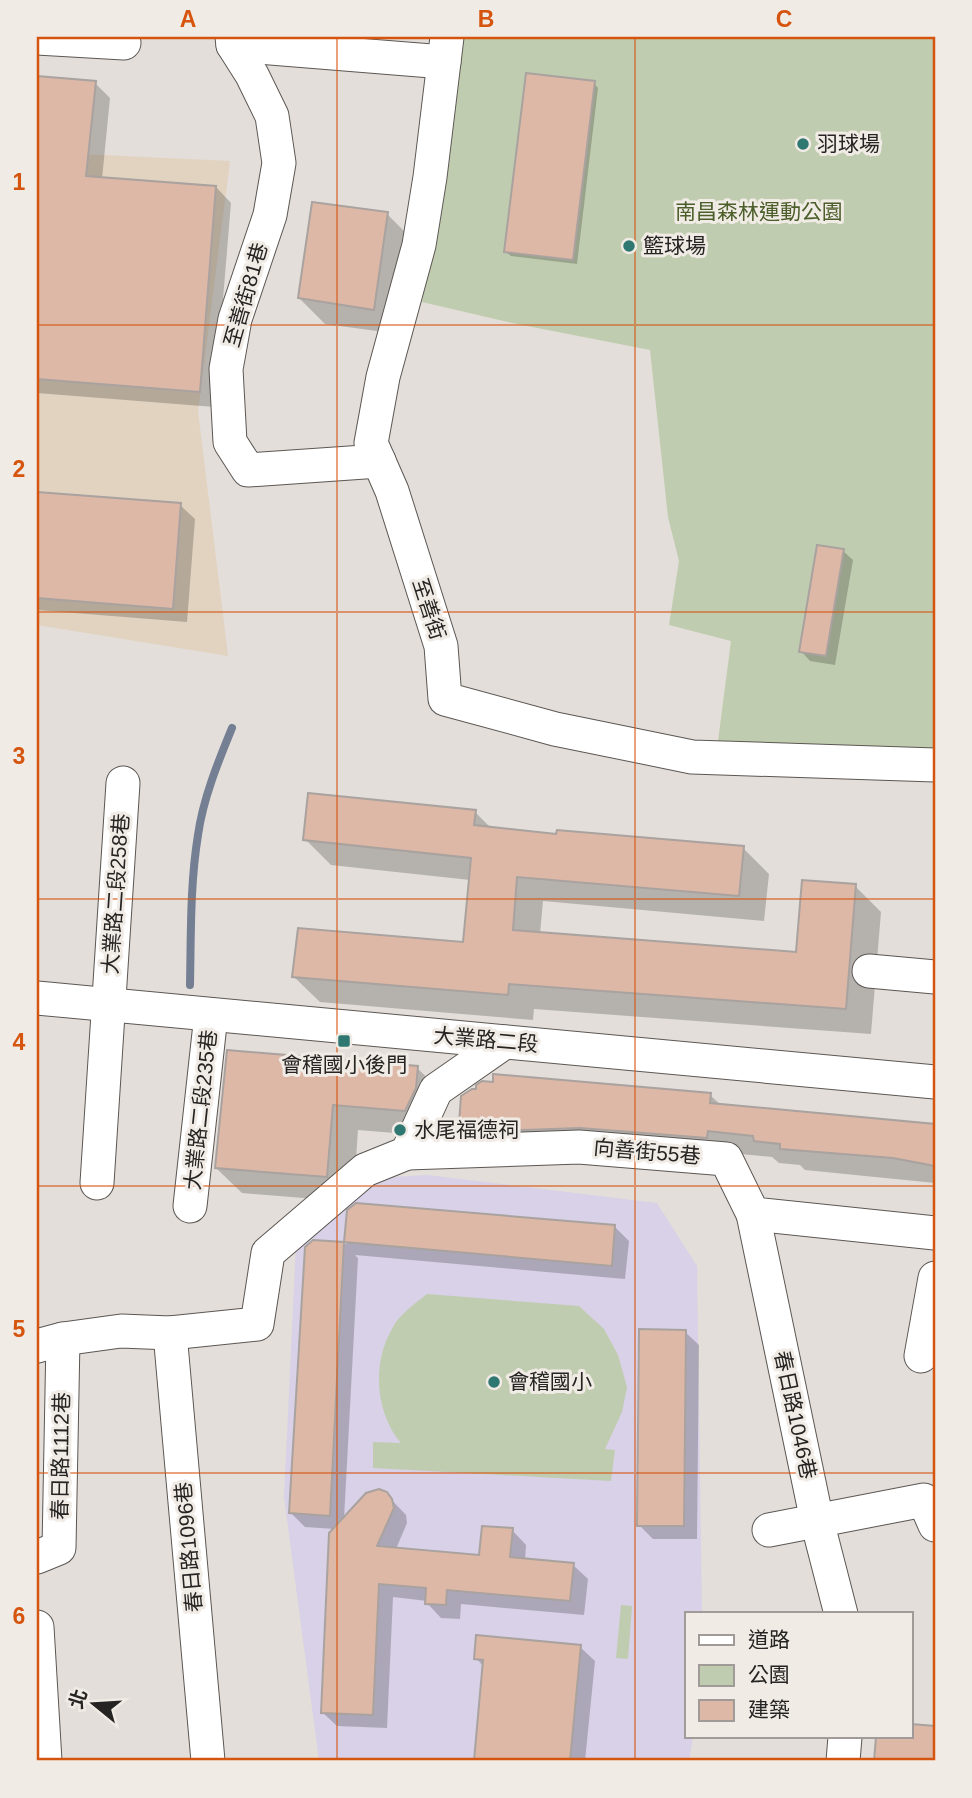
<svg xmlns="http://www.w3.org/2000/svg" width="972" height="1798" font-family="Arial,'Noto Sans TC',sans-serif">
  <rect width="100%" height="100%" fill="#e3ded9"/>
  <polygon fill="#e2d3c0" points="37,152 230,161 198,411 228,656 37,625"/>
  <polygon fill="#d8d1e7" points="427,1175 657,1203 697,1266 702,1614 687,1614 687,1737 693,1737 689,1761 319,1761 284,1497 296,1244 374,1178"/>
  <g fill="#c0ccaf">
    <polygon points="451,37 935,37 935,754 717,749 731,641 669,625 679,561 668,517 650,350 517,324 422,302 448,145"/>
    <path d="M427 1294 579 1306 604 1329 618 1355 627 1387 622 1412 605 1449 615 1450 611 1481 373 1468V1442L401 1443C375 1413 372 1363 392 1329 399 1314 415 1304 427 1294Z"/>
    <polygon points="621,1605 632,1606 628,1659 616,1658"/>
  </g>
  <g fill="#0003">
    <polygon points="37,78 95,83 110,98 102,179 216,187 231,203 214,407 37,393"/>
    <polygon points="594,83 598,88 577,264 511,256 506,252"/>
    <polygon points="387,214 413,240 399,334 325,324 299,298"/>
    <polygon points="935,221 935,250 933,248"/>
    <polygon points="37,494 180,505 195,519 187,622 37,610"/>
    <polygon points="843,551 853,560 835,665 810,661 801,651"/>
    <polygon points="475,812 492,829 743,848 769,874 764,921 543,901 540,934 798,954 855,886 881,912 871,1034 534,1009 533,1020 320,1002 294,977 464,944 470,880 331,865 305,839"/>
    <polygon points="228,1052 417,1068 443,1093 431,1136 358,1130 353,1202 242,1193 216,1168"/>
    <polygon points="710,1095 722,1106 935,1126 935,1183 805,1170 800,1165 779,1163 772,1157 730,1153 483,1146 461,1124"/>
    <polygon points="349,1211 615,1227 629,1241 625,1279 355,1255 358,1258 344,1519 386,1494 406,1515 407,1523 396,1549 481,1556 512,1530 526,1545 525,1561 573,1565 588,1579 584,1615 461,1604 460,1619 441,1618 427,1603 427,1601 393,1597 387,1728 337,1726 322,1712 335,1529 305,1527 291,1513 314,1242 346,1244"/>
    <polygon points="685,1332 699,1345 697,1539 653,1539 639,1525"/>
    <polygon points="580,1647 595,1661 585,1761 475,1761 484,1667 476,1658"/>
    <polygon points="911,1725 935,1728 935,1761 875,1761 878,1737 911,1737"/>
  </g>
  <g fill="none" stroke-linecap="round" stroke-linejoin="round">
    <path stroke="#747f94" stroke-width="8" d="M190 985C191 935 190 884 198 835 203 799 218 762 232 728"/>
  </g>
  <g fill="#ddb8a7" stroke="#a9a29f" stroke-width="2">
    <polygon points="526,73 595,81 573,260 504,252"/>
    <polygon points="37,76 96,81 86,176 216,186 200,392 37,379"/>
    <polygon points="312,202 388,212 374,310 298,298"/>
    <polygon points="37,492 181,503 173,609 37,598"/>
    <polygon points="817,545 844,549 826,656 799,652"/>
    <polygon points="308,793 476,810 474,825 556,834 557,830 744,846 739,896 517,877 513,930 796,952 802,880 856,884 846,1009 509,984 508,995 292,977 298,928 463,942 471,858 303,840"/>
    <polygon points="227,1050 418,1066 416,1088 405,1111 333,1105 327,1177 215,1168"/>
    <polygon points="493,1074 711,1093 710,1103 935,1124 935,1166 893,1158 780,1149 780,1144 754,1141 753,1136 708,1131 707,1138 580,1128 523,1130 459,1124 461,1096 472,1089 476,1089 476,1085 482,1081 493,1082"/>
    <polygon points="356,1203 615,1225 612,1266 344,1242 347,1210"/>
    <polygon points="313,1240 344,1242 330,1516 289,1513 305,1247"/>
    <polygon points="639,1329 686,1330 684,1526 637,1526"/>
    <polygon points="379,1489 387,1492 392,1499 394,1508 377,1546 479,1555 482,1526 513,1528 510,1557 574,1563 570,1601 447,1590 446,1605 425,1604 426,1588 379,1584 373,1715 321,1713 329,1533 366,1493"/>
    <polygon points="476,1635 581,1645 570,1761 474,1761 483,1660 474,1659"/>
    <polygon points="911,1724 935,1726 935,1761 874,1761 876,1737 911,1737"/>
  </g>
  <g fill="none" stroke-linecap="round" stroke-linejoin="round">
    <g stroke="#5c5753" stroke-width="35">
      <g id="minor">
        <polyline points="232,37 233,45 252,75 272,116 279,163 270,215 235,319 226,369 230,442 248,470 379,461"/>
        <polyline points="447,37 430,177 419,245 383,377 371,443 392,491 441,646 445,699 555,729 692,757 935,765"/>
        <polyline points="37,38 124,43"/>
        <polyline points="233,45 444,62"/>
        <polyline points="869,971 935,977"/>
        <polyline points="37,998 935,1082"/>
        <polyline points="407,1153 579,1147 726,1159 753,1214 935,1233"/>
        <polyline points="97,1183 123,783"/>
        <polyline points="190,1206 211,1015"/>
        <polyline points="753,1214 817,1521 841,1614"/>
        <polyline points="170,1333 208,1761"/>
        <polyline points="37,1346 63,1339 121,1331 170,1333 257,1324 268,1253 365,1170 407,1153 436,1090 505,1042"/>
        <polyline points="921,1356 935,1278"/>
        <polyline points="769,1530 924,1500 935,1525"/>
        <polyline points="37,1557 59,1548 63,1339"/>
        <polyline points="37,1627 45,1761"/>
        <polyline points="843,1761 845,1737"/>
      </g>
    </g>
    <use href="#minor" stroke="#fff" stroke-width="33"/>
  </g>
  <path fill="none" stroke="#d5540e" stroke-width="2" stroke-opacity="0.55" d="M337 37V1761M635 37V1761M37 325H935M37 612H935M37 899H935M37 1186H935M37 1473H935"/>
  <g fill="#2f7771" stroke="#f1ebe6" stroke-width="2.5">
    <circle cx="803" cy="144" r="7"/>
    <circle cx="629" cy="246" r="7"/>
    <rect x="337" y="1034" width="14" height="14" rx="3.5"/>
    <circle cx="400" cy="1130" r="7"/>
    <circle cx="494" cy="1382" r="7"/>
  </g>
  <g text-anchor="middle" stroke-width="6" stroke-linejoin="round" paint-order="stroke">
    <g font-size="21" fill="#262422" stroke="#f1ebe6" text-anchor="start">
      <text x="817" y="151">羽球場</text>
      <text x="643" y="253">籃球場</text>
      <text x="344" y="1072" text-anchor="middle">會稽國小後門</text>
      <text x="414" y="1137">水尾福德祠</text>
      <text x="508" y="1389">會稽國小</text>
    </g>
    <g font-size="21" fill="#4c5f2b" stroke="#f1ebe6">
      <text x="759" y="219">南昌森林運動公園</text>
    </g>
    <g font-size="21" fill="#262422" stroke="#f1ebe6">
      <text transform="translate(246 295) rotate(-74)" y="7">至善街81巷</text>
      <text transform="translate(429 609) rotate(72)" y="7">至善街</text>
      <text transform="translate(116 894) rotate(-86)" y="7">大業路二段258巷</text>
      <text transform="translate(486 1040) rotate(5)" y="7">大業路二段</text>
      <text transform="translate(201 1110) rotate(-84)" y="7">大業路二段235巷</text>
      <text transform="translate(647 1152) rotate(5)" y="7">向善街55巷</text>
      <text transform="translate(795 1415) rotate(78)" y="7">春日路1046巷</text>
      <text transform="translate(61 1456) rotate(-89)" y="7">春日路1112巷</text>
      <text transform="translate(189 1547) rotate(-95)" y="7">春日路1096巷</text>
    </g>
  </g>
  <rect width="972" height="1798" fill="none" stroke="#f1ebe6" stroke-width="77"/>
  <rect x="685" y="1612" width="228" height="126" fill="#f1ebe6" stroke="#a09b98" stroke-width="2"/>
  <rect x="699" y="1635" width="35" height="10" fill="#ffffff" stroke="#a09b98" stroke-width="2"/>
  <text x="748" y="1647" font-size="21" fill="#262422">道路</text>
  <rect x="699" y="1665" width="35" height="21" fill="#c0ccaf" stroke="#a09b98" stroke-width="2"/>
  <text x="748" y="1682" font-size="21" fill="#262422">公園</text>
  <rect x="699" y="1700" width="35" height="21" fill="#ddb8a7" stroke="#a09b98" stroke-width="2"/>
  <text x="748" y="1717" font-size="21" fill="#262422">建築</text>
  <g transform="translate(94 1704) rotate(288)" stroke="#f1ebe6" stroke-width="5" paint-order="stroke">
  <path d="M0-5L12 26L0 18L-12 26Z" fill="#262422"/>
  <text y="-10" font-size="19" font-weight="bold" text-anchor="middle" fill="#262422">北</text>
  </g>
  <rect x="38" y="38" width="896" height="1721" fill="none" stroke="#d5540e" stroke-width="2.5"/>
  <g font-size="23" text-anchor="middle" font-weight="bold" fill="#d5540e">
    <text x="188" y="27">A</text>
    <text x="486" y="27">B</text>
    <text x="784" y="27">C</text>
    <text x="19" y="190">1</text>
    <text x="19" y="477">2</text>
    <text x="19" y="764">3</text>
    <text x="19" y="1050">4</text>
    <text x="19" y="1337">5</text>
    <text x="19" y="1624">6</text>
  </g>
</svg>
